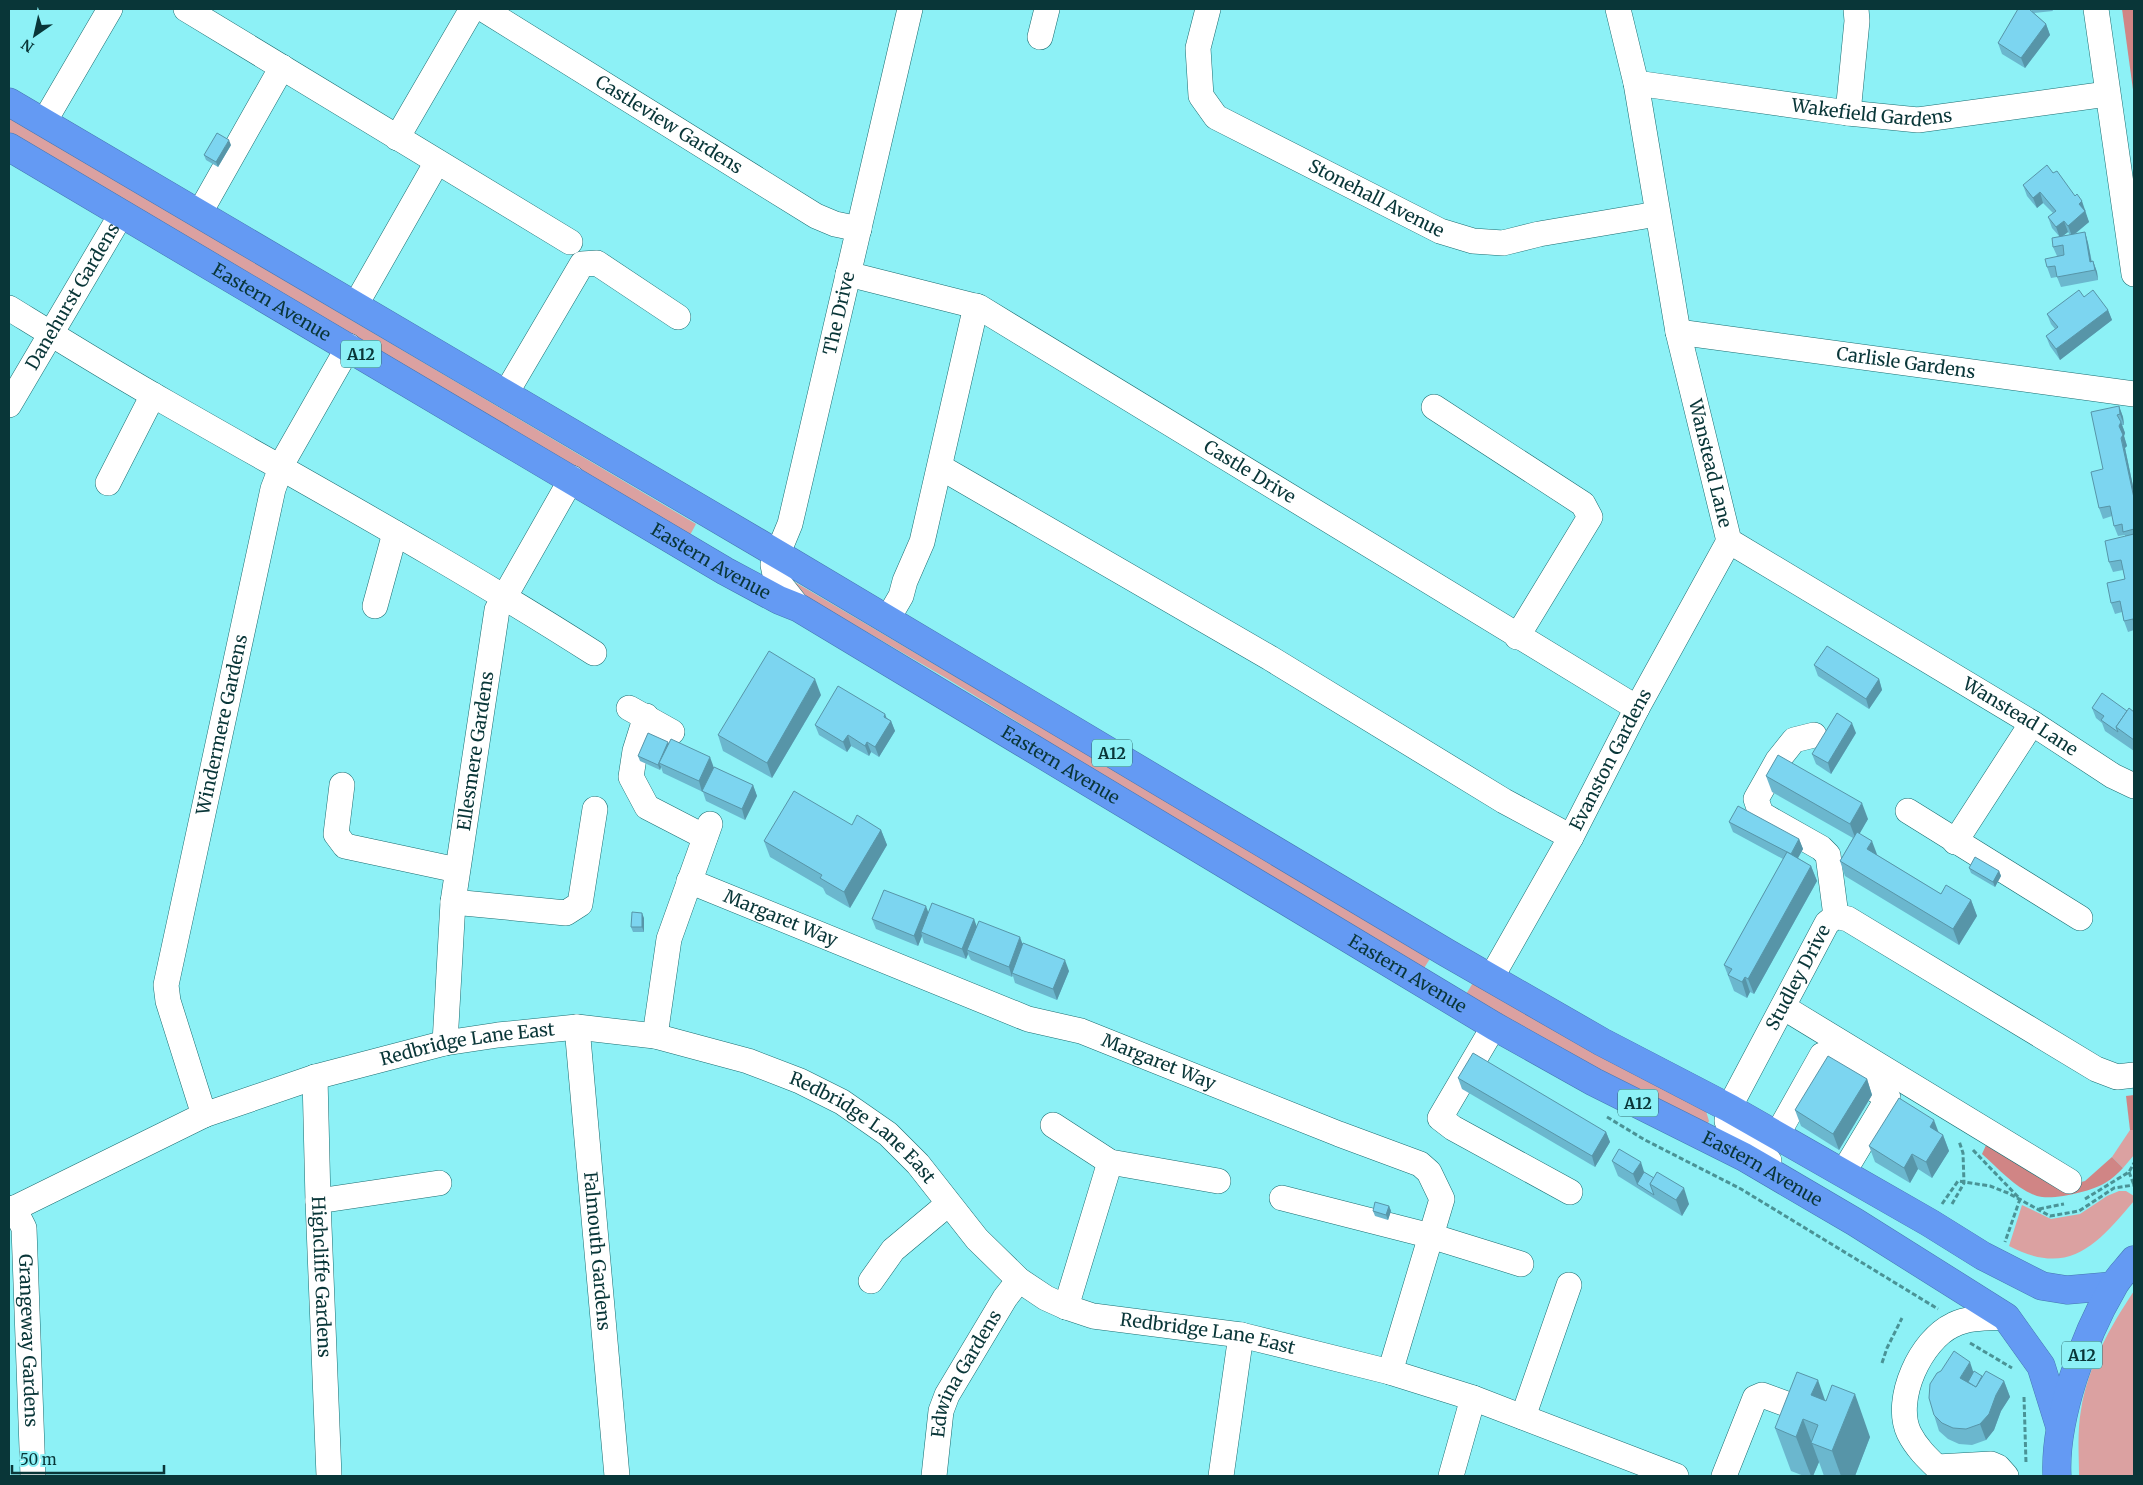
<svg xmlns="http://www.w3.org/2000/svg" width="2143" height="1485" font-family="Merriweather,serif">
  <rect width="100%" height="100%" fill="#8df1f6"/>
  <g fill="#dba1a1">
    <polygon points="9,117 696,524 689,537 9,135"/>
    <polygon points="783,575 1431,957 1421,973 1045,749 1037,734 946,678 786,585"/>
    <polygon points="1474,981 1706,1111 1709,1121 1707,1125 1644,1098 1465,996"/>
    <polygon points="2130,1130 2134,1130 2134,1155 2123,1168 2112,1157"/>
    <path d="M2119 1191H2126L2134 1196V1201C2097 1244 2070 1278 2009 1246L2022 1205 2051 1219 2080 1214 2107 1196Z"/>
    <path d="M2134 1291V1476H2079C2079 1455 2077 1432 2081 1410 2088 1366 2110 1327 2134 1291Z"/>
  </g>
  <g fill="#d08585">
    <polygon points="2122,9 2134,9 2134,97"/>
    <polygon points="2134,1095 2134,1130 2130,1130 2126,1096"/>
    <path d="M1987 1143 2070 1185 2085 1181 2112 1157 2123 1168C2118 1173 2112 1179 2105 1183 2092 1191 2053 1201 2037 1196 2016 1189 1999 1169 1982 1154Z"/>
  </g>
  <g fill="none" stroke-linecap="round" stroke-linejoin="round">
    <g stroke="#1a6d71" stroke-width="26">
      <g id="minor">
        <polyline points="186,9 570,242"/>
        <path id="s1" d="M483 9 816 216 835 224 859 229"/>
        <path id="s2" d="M1208 9 1198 48 1201 96 1216 117 1440 231 1473 241 1503 243 1539 234 1657 214"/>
        <path id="s3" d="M1618 9 1636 83 1678 332 1729 541 2032 723 2113 776 2134 786"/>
        <polyline points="2096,9 2134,274"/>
        <polyline points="1040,37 1047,9"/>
        <path id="s4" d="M1636 83 1848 113 1918 120 2107 94"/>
        <polyline points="1848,113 1857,21 1856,9"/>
        <polyline points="44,122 110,9"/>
        <polyline points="397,138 472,9"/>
        <polyline points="199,214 282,67"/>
        <path id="s5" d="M848 274 979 307 1637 708"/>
        <polyline points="355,306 437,162"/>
        <path d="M9 308C61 340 114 373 167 403 310 485 455 564 594 653"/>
        <path id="s6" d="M1678 332 2134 394"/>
        <polyline points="505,395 582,264 597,263 678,317"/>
        <path id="s7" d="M9 405 122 213"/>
        <polyline points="1434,407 1583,504 1590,517 1517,637"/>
        <polyline points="940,467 1270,658 1504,801 1571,837"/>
        <polyline points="108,483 153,395"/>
        <polyline points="375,606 395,533"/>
        <path id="s8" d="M799 608 776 579 773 565 790 524 910 9"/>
        <polyline points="887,620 901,596 905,581 922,542 976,306"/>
        <polyline points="629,708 672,732"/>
        <polyline points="646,716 635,751 631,777 647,807 705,837"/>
        <polyline points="1814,735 1794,740 1778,760 1756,799 1761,814 1821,848 1828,855 1836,916"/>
        <polyline points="342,785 336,834 345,846 457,870"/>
        <polyline points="1908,811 2080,918"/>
        <polyline points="1955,842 2032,723"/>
        <path id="s9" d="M689 881 1028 1019 1081 1031 1339 1134 1420 1164 1429 1172 1442 1199 1390 1372"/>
        <polyline points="453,902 566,913 580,904 595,809"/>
        <path id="s10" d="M1491 978 1571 837 1637 708 1729 541"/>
        <polyline points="1783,1007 2069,1181"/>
        <polyline points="1494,1026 1440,1118 1453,1128 1570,1192"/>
        <path id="s11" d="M577 1027 617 1476"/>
        <polyline points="655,1036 669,939 710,824"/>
        <path id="s12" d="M445 1043 453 902 497 610 572 478"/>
        <path id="s13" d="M315 1077 318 1201 329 1476"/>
        <path id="s14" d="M204 1115 168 1001 166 985 273 489 284 460 349 346"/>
        <polyline points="1053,1125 1110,1162 1218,1181"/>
        <polyline points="1777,1135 1822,1055 1888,1098 1843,1173"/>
        <path id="s15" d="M1769 1161 1732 1132 1727 1121 1729 1108 1827 923 1836 916 1848 919 2096 1069 2117 1077 2134 1075"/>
        <polyline points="1282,1198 1431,1236 1521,1264"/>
        <polyline points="318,1201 439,1183"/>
        <path id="s16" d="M14 1208 24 1228 33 1476"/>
        <path id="s17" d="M9 1211 204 1115 315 1077 445 1043 498 1035 577 1027 655 1036 748 1061 800 1081 842 1102 888 1134 918 1164 977 1239 1019 1280 1046 1298 1066 1307 1093 1316 1241 1335 1390 1372 1473 1398 1676 1476"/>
        <polyline points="871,1281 893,1250 948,1204"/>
        <polyline points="1066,1307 1110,1162"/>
        <polyline points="1523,1417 1569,1285"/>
        <polyline points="1937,1467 1991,1464 1998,1467 2006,1476"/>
        <path id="s18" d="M934 1476 941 1411 947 1395 1005 1298 1019 1280"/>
        <polyline points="1221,1476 1241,1335"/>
        <polyline points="1451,1476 1473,1398"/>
        <polyline points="1724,1476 1755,1398 1762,1395 1803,1410"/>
        <path d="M1946 1476C1933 1463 1918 1451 1909 1433 1893 1399 1921 1340 1953 1325 1969 1317 1989 1318 2006 1317"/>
      </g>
    </g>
    <g stroke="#4477b2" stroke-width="29">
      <g id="highway">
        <polyline points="9,102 791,562 1447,953 1602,1042 1729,1108 1930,1223 1983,1256 2042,1286 2067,1290 2113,1286"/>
        <path id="s19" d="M9 147 725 571 779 600 799 608 1494 1026 1594 1082 1744 1157 1855 1222 2006 1317 2041 1366 2060 1427"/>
        <path d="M2057 1476C2054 1419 2084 1336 2113 1287 2118 1277 2127 1269 2134 1260"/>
      </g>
    </g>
    <g stroke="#4a9396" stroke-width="3" stroke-dasharray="5 2.5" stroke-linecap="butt">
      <polyline points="1607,1117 1645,1140 1741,1189 1938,1309"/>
      <polyline points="1973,1150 2020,1199 2005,1242"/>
      <polyline points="2129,1172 2134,1185"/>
      <polyline points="2085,1199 2129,1172 2134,1163"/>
      <polyline points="1942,1204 1958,1181 1990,1186 2008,1193 2050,1216 2079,1211 2114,1188 2134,1185"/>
      <polyline points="1952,1204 1964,1183 1963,1153 1959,1141"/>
      <polyline points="2039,1209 2064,1204"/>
      <polyline points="1970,1343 2012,1368"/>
      <polyline points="1882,1363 1887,1348 1902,1318"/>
      <polyline points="2024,1397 2026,1463"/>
    </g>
    <use href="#minor" stroke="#fff" stroke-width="25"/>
    <use href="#highway" stroke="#649af3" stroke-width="28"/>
  </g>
  <g fill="#6bb7ce" fill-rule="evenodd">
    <polygon points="2031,9 2052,9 2053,11 2034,13 2046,24 2050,35 2025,68 2002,54 1998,43 2032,12"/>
    <polygon points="231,145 218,167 206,160 204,155"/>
    <path d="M2023 185 2075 196 2086 211 2085 212 2089 222 2075 234 2085 232 2088 243 2092 262 2093 261 2097 272 2098 280 2061 287 2057 277 2051 278 2047 267 2057 256 2053 247 2059 236 2052 228 2048 217 2053 213 2043 203 2037 208 2027 196ZM2068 232 2070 235 2063 236Z"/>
    <polygon points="2084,297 2108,310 2112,320 2060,360 2050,346 2046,336 2055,329 2051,324 2047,314"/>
    <polygon points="2119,406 2123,417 2124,425 2122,425 2125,433 2124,436 2127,446 2125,448 2134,491 2134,630 2128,632 2124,621 2122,612 2115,614 2111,603 2125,579 2123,570 2113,572 2109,562 2125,537 2125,535 2118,536 2114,526 2112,516 2103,519 2099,508 2103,469"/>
    <polygon points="1814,665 1879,679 1882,690 1869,709 1818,676"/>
    <polygon points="821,695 772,778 723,751 718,735"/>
    <polygon points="2092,708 2134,712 2134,751 2105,731 2102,723 2096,718"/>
    <polygon points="887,718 891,721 895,731 879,757 871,752 869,756 851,746 847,752 819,735 815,725"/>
    <polygon points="1856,733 1831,774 1816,764 1812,754"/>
    <polygon points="669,743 713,767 753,785 757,796 745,820 706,801 703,792 663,773 661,767 660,770 640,761 638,756"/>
    <polygon points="1766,776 1868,819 1859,834 1877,855 1941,894 1971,900 1977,916 1959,945 1845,876 1840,861 1853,838 1772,792"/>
    <polygon points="1729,822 1799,839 1803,849 1798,858 1811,866 1817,881 1754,994 1750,992 1747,998 1734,991 1724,965 1783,859 1733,832"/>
    <polygon points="852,825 881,830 887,845 850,908 826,894 823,888 770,857 764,841"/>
    <polygon points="1969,868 1999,871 2001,876 1995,887 1971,873"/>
    <polygon points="928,913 974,919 976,926 1023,944 1069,971 1057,1000 1015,983 1013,976 1012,977 971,960 968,954 966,959 924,943 922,936 918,946 876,929 872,919"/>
    <polygon points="644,918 644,932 633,932 631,927"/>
    <polygon points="1458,1078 1606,1132 1610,1142 1595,1167 1462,1089"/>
    <polygon points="1867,1079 1872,1095 1839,1150 1801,1126 1795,1110"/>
    <polygon points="1939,1133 1943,1135 1949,1151 1932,1178 1918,1169 1910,1183 1875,1162 1869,1146"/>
    <polygon points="1612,1161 1644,1172 1689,1204 1682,1216 1618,1176"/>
    <polygon points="1389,1206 1391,1211 1388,1220 1375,1216 1373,1211"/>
    <polygon points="1973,1372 1982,1376 2004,1381 2010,1397 2001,1411 1994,1430 1986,1440 1972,1445 1959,1444 1948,1439 1939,1431 1934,1415"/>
    <polygon points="1825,1401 1870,1437 1855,1476 1824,1476 1819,1462 1813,1476 1804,1476 1791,1471 1775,1428"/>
  </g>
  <g fill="#5795a8">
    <polygon points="2046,24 2050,35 2025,68 2021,58"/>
    <polygon points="229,140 231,145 218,167 216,162"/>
    <polygon points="2040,192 2043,203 2037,208 2033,198"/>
    <polygon points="2082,201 2089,222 2072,236 2068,226 2079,204"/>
    <polygon points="2064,221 2068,232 2060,238 2056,227"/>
    <polygon points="2085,232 2088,243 2093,270 2090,262"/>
    <polygon points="2093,261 2097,272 2098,280 2095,270"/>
    <polygon points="2108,310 2112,320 2060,360 2056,349"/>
    <polygon points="2119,406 2123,417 2124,425 2120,414"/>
    <polygon points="2121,422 2125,433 2124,436 2127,446 2125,448 2134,491 2134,498 2119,426"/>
    <polygon points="815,679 821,695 772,778 767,763"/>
    <polygon points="1879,679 1882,690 1869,709 1866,699"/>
    <polygon points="885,714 889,724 891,721 895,731 879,757 875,747"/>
    <polygon points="1852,723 1856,733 1831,774 1828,763"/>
    <polygon points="848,735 851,746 847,752 843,742"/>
    <polygon points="668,742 670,747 659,763 661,767 660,770 658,765"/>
    <polygon points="867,742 871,752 869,756 865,746"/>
    <polygon points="710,757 714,768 702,792 699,781"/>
    <polygon points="753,785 757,796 745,820 742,809"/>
    <polygon points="1862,803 1868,819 1856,840 1850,824"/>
    <polygon points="881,830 887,845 850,908 844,892"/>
    <polygon points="1799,839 1803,849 1794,865 1791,855"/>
    <polygon points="1872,841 1878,857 1867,849"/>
    <polygon points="1811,866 1817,881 1754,994 1748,979"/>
    <polygon points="1999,871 2001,876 1995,887 1993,882"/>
    <polygon points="1971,900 1977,916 1959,945 1953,929"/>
    <polygon points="926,906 930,917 921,932 922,936 918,946 914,936"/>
    <polygon points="642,913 644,918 644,932 642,927"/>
    <polygon points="974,919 978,930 967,950 968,954 966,959 962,949"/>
    <polygon points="1020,937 1024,948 1012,973 1012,977 1009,967"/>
    <polygon points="1065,960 1069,971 1057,1000 1053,989"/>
    <polygon points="1745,977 1750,992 1747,998 1742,982"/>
    <polygon points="1867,1079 1872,1095 1839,1150 1833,1134"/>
    <polygon points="1934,1120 1940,1136 1930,1127"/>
    <polygon points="1606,1132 1610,1142 1595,1167 1592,1156"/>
    <polygon points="1943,1135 1949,1151 1932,1178 1926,1162"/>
    <polygon points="1912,1154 1918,1169 1910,1183 1904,1168"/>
    <polygon points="1641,1162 1646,1178 1637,1184 1633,1174"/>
    <polygon points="1684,1188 1689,1204 1682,1216 1676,1200"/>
    <polygon points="1389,1206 1391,1211 1388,1220 1386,1215"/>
    <polygon points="1970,1362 1975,1377 1968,1390 1960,1378"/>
    <polygon points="1818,1380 1833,1423 1811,1395"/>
    <polygon points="2004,1381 2010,1397 2001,1411 1994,1430 1986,1440 1980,1424"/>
    <polygon points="1855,1394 1870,1437 1855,1476 1841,1476 1832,1451"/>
    <polygon points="1803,1419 1819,1462 1813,1476 1811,1476 1796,1437"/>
  </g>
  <g fill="#7cd5f0" stroke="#5795a8">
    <polygon points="2018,9 2029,9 2046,24 2021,58 1998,43"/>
    <polygon points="217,133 229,140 216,162 204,155"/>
    <polygon points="2047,165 2053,173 2057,171 2075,196 2077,194 2082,201 2079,204 2085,211 2068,226 2064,221 2056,227 2048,217 2056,211 2040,192 2033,198 2023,185"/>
    <polygon points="2085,232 2090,262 2093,261 2095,270 2057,277 2055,266 2047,267 2045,259 2064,255 2063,245 2053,247 2052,238"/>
    <polygon points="2079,290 2084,297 2093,290 2108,310 2056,349 2046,336 2058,327 2047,314"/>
    <polygon points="2119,406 2120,414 2117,415 2121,422 2119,426 2123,435 2121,438 2134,498 2134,529 2123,532 2122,524 2114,526 2110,506 2099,508 2091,472 2103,469 2091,412"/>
    <polygon points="2134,534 2134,623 2133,619 2124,621 2120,601 2111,603 2107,583 2125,579 2121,560 2109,562 2105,541"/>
    <polygon points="1827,646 1879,679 1866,699 1814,665"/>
    <polygon points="769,651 815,679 767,763 718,735"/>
    <polygon points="838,686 885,714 884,717 891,721 875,747 867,742 865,746 848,735 843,742 815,725"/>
    <polygon points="2102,693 2127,711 2116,727 2118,732 2101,720 2104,716 2092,708"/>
    <polygon points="2129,708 2134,712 2134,740 2116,727"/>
    <polygon points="1837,713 1852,723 1828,763 1812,754"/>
    <polygon points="648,733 668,742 658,765 638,756"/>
    <polygon points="671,739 710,757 699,781 659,763"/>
    <polygon points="1778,755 1862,803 1850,824 1766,776"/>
    <polygon points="714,767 753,785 742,809 702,791"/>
    <polygon points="794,791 852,825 857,815 881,830 844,892 820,878 822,875 764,841"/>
    <polygon points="1738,806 1799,839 1791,854 1729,822"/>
    <polygon points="1857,832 1872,841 1867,849 1941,894 1946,885 1971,900 1953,929 1840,861"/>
    <polygon points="1787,852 1811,866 1748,979 1745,977 1742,982 1728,975 1732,969 1724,965"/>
    <polygon points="1975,857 1999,871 1993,882 1969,868"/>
    <polygon points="884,890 926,906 914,936 872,919"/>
    <polygon points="932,903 974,919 962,949 921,932"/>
    <polygon points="632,912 642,913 642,927 631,927"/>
    <polygon points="979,921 1020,937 1009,967 967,950"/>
    <polygon points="1023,943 1065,960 1053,989 1012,973"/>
    <polygon points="1473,1053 1606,1132 1592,1156 1458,1078"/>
    <polygon points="1828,1056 1867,1079 1833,1134 1795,1110"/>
    <polygon points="1899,1098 1934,1120 1930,1127 1943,1135 1926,1162 1912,1154 1904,1168 1869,1146"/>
    <polygon points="1619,1149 1641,1162 1633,1174 1612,1161"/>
    <polygon points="1644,1172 1654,1178 1650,1184 1654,1195 1637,1184"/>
    <polygon points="1657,1172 1684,1188 1676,1200 1650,1184"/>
    <polygon points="1375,1202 1389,1206 1386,1215 1373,1211"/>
    <polygon points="1954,1351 1970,1362 1960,1378 1976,1387 1986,1371 2004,1381 1996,1395 1989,1414 1980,1424 1966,1429 1953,1428 1942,1423 1934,1415 1929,1398 1930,1384 1937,1373 1941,1371"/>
    <polygon points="1974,1371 1982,1376 1976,1387 1968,1382"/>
    <polygon points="1797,1372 1818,1380 1811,1395 1826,1401 1832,1385 1855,1394 1832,1451 1811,1443 1818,1425 1803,1419 1796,1437 1775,1428"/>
  </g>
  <g text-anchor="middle" stroke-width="4" stroke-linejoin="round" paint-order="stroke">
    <g fill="#8df1f6" stroke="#316e71" stroke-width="1">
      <rect x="341" y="340.5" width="40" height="27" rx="4"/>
      <rect x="1092" y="739.5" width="40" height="27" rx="4"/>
      <rect x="1618" y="1089.5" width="40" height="27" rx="4"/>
      <rect x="2062" y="1341.5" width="40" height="27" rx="4"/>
    </g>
    <g font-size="16" font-weight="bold" fill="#093638">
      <text x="361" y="360">A12</text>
      <text x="1112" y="759">A12</text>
      <text x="1638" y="1109">A12</text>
      <text x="2082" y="1361">A12</text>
    </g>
    <g font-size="18" fill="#093638" stroke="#8df1f6">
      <text dy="6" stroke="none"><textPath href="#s4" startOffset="238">Wakefield Gardens</textPath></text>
      <text dy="6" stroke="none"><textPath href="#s1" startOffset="219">Castleview Gardens</textPath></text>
      <text dy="6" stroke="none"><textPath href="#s2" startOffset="294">Stonehall Avenue</textPath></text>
      <text dy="6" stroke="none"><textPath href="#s7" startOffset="126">Danehurst Gardens</textPath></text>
      <text dy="6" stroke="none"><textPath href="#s19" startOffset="305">Eastern Avenue</textPath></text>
      <text dy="6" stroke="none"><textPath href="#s8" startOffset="312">The Drive</textPath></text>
      <text dy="6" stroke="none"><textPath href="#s6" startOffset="230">Carlisle Gardens</textPath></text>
      <text dy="6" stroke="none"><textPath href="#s3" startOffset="464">Wanstead Lane</textPath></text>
      <text dy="6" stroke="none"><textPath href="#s5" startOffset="452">Castle Drive</textPath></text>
      <text dy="6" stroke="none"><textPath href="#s19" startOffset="815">Eastern Avenue</textPath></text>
      <text dy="6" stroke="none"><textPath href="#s3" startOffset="884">Wanstead Lane</textPath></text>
      <text dy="6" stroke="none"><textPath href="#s14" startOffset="402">Windermere Gardens</textPath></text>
      <text dy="6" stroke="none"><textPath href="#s12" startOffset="294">Ellesmere Gardens</textPath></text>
      <text dy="6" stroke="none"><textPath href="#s10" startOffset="249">Evanston Gardens</textPath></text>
      <text dy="6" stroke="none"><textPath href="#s19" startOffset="1220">Eastern Avenue</textPath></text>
      <text dy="6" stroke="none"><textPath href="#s9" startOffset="99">Margaret Way</textPath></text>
      <text dy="6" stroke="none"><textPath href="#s19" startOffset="1625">Eastern Avenue</textPath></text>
      <text dy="6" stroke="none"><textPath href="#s15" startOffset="220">Studley Drive</textPath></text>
      <text dy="6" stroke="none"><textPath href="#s17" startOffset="491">Redbridge Lane East</textPath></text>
      <text dy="6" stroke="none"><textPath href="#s9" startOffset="504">Margaret Way</textPath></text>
      <text dy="6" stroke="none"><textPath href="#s17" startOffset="911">Redbridge Lane East</textPath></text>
      <text dy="6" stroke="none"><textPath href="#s19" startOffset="2030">Eastern Avenue</textPath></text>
      <text dy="6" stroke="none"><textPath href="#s11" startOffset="225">Falmouth Gardens</textPath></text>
      <text dy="6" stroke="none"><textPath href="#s13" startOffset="200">Highcliffe Gardens</textPath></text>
      <text dy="6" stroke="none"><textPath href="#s17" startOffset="1331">Redbridge Lane East</textPath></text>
      <text dy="6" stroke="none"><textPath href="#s16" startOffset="135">Grangeway Gardens</textPath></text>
      <text dy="6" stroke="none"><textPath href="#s18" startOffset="109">Edwina Gardens</textPath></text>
    </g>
  </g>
  <rect width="2143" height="1485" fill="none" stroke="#093638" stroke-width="20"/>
  <g transform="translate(35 35) rotate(214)" stroke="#8df1f6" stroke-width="4" paint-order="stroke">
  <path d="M0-4L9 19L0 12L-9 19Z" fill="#093638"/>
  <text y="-8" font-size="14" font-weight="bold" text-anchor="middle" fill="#093638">N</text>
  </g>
  <path d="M12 1465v8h152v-8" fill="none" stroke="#093638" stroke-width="2.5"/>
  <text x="20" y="1465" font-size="15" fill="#093638" stroke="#8df1f6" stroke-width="4" paint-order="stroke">50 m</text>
</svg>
